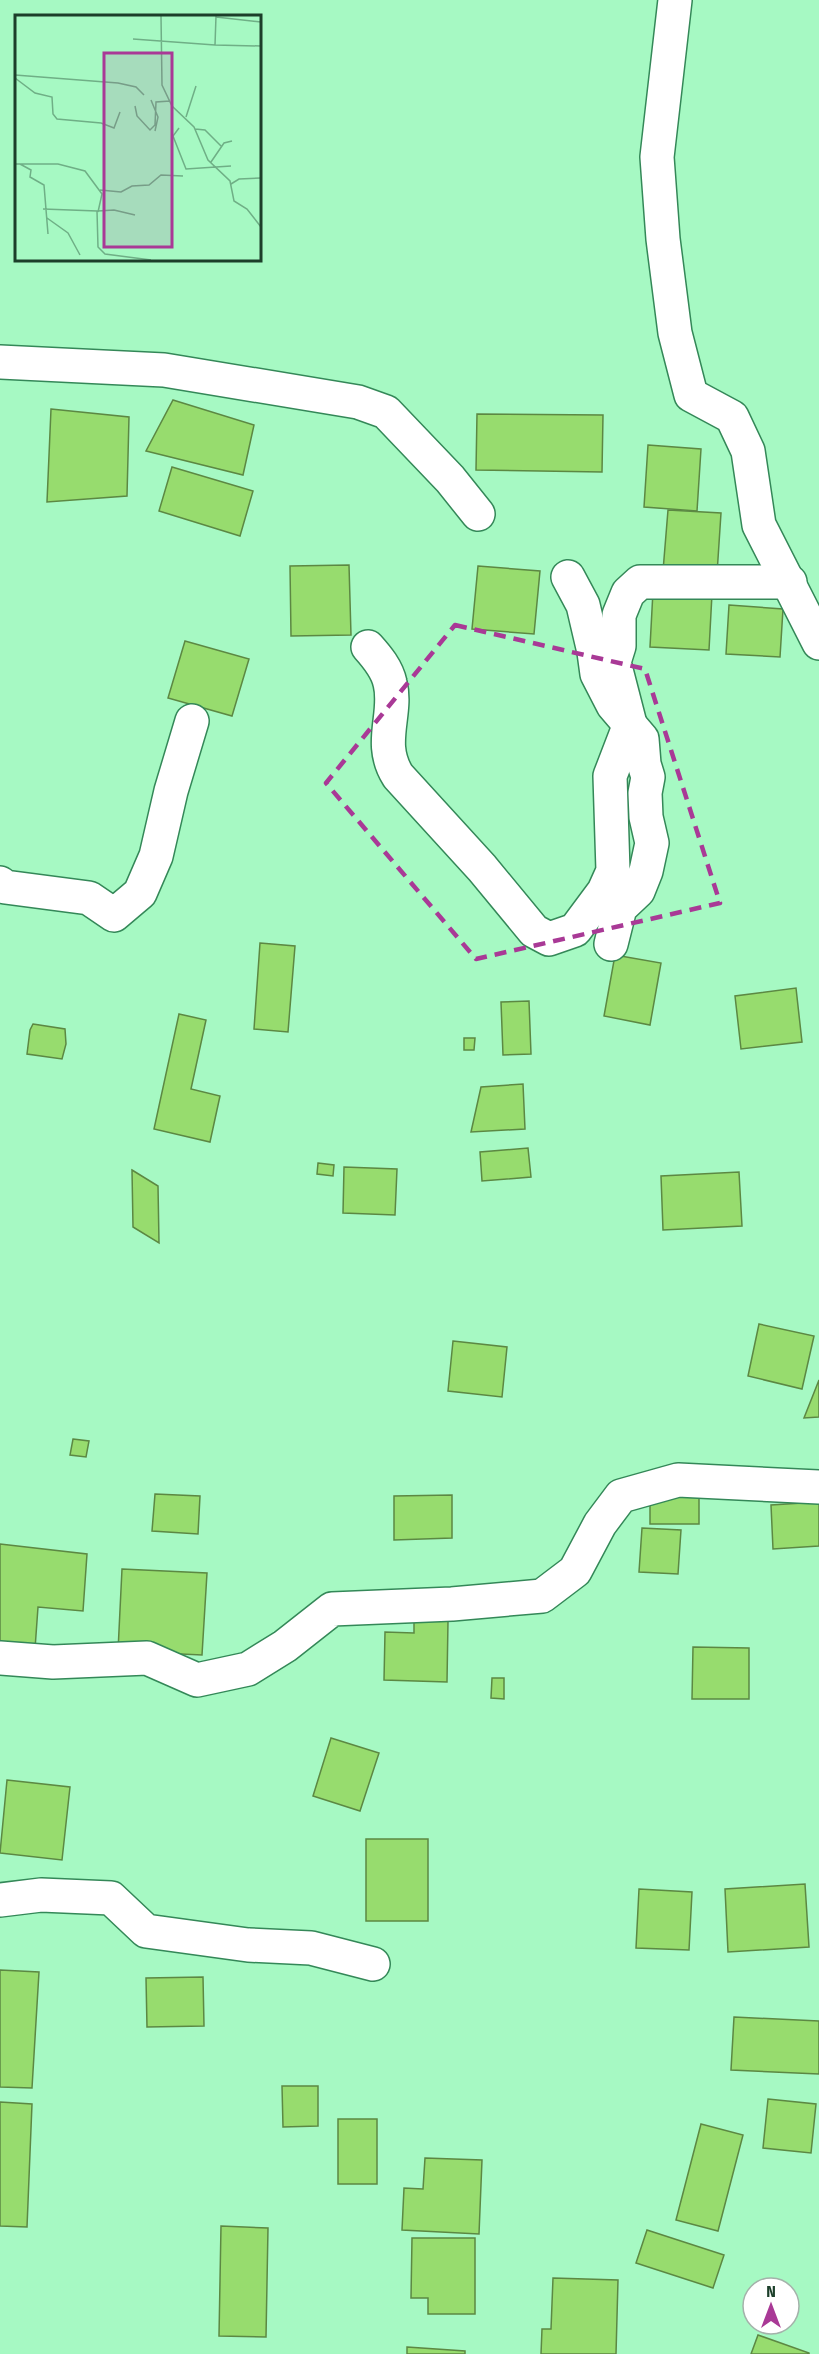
<svg xmlns="http://www.w3.org/2000/svg" width="819" height="2354" font-family="'Fira Sans Condensed',sans-serif">
  <rect width="100%" height="100%" fill="#a6f9c3"/>
  <g fill="#97dc6e" stroke="#5c8843" stroke-width="1.5">
    <polygon points="173,400 254,425 243,475 146,451"/>
    <polygon points="51,409 129,417 127,496 47,502"/>
    <polygon points="477,414 603,415 602,472 476,470"/>
    <polygon points="648,445 701,449 697,511 644,507"/>
    <polygon points="172,467 253,491 240,536 159,511"/>
    <polygon points="668,510 721,513 717,574 663,571"/>
    <polygon points="349,565 351,635 291,636 290,566"/>
    <polygon points="478,566 540,571 534,634 472,629"/>
    <polygon points="653,591 712,594 709,650 650,647"/>
    <polygon points="729,605 783,609 780,657 726,654"/>
    <polygon points="185,641 249,659 232,716 168,698"/>
    <polygon points="260,943 295,946 288,1032 254,1029"/>
    <polygon points="615,955 661,963 650,1025 604,1016"/>
    <polygon points="796,988 802,1042 741,1049 735,996"/>
    <polygon points="529,1001 531,1054 503,1055 501,1002"/>
    <polygon points="179,1014 206,1020 191,1089 220,1096 210,1142 154,1129"/>
    <polygon points="33,1024 65,1029 66,1044 62,1059 27,1054 30,1030"/>
    <polygon points="464,1038 475,1038 474,1050 464,1050"/>
    <polygon points="523,1084 525,1129 471,1132 481,1087"/>
    <polygon points="528,1148 531,1177 482,1181 480,1152"/>
    <polygon points="318,1163 334,1165 333,1176 317,1174"/>
    <polygon points="344,1167 397,1169 395,1215 343,1213"/>
    <polygon points="132,1170 158,1186 159,1243 133,1227"/>
    <polygon points="739,1172 742,1226 663,1230 661,1176"/>
    <polygon points="759,1324 814,1336 802,1389 748,1376"/>
    <polygon points="453,1341 507,1347 502,1397 448,1391"/>
    <polygon points="819,1380 819,1417 804,1418"/>
    <polygon points="73,1439 89,1441 86,1457 70,1455"/>
    <polygon points="155,1494 200,1496 198,1534 152,1531"/>
    <polygon points="452,1495 452,1538 394,1540 394,1496"/>
    <rect x="650" y="1496" width="49" height="28"/>
    <polygon points="819,1502 819,1546 773,1549 771,1505"/>
    <polygon points="642,1528 681,1530 678,1574 639,1572"/>
    <polygon points="0,1544 87,1554 83,1611 38,1607 35,1649 0,1646"/>
    <polygon points="122,1569 207,1573 202,1655 118,1651"/>
    <polygon points="414,1620 448,1621 447,1682 384,1680 385,1632 414,1633"/>
    <polygon points="693,1647 749,1648 749,1699 692,1699"/>
    <polygon points="492,1678 504,1678 504,1699 491,1698"/>
    <polygon points="331,1738 379,1753 360,1811 313,1796"/>
    <polygon points="7,1780 70,1787 62,1860 0,1853"/>
    <rect x="366" y="1839" width="62" height="82"/>
    <polygon points="805,1884 809,1947 728,1952 725,1889"/>
    <polygon points="639,1889 692,1892 689,1950 636,1948"/>
    <polygon points="0,1970 39,1972 32,2088 0,2087"/>
    <polygon points="203,1977 204,2026 147,2027 146,1978"/>
    <polygon points="734,2017 819,2021 819,2074 731,2070"/>
    <polygon points="282,2086 318,2086 318,2126 283,2127"/>
    <polygon points="768,2099 816,2104 811,2153 763,2148"/>
    <polygon points="0,2102 32,2104 27,2227 0,2226"/>
    <rect x="338" y="2119" width="39" height="65"/>
    <polygon points="701,2124 743,2135 718,2231 676,2220"/>
    <polygon points="425,2158 482,2160 479,2234 402,2230 404,2188 423,2189"/>
    <polygon points="221,2226 268,2228 266,2337 219,2336"/>
    <polygon points="647,2230 724,2255 713,2288 636,2263"/>
    <polygon points="412,2238 475,2238 475,2314 428,2314 428,2298 411,2298"/>
    <polygon points="553,2278 618,2280 616,2354 541,2354 542,2329 551,2329"/>
    <polygon points="758,2335 809,2353 809,2354 751,2354"/>
    <polygon points="407,2347 465,2351 465,2354 407,2354"/>
  </g>
  <g fill="none" stroke-linecap="round" stroke-linejoin="round">
    <g stroke="#348858" stroke-width="36">
      <g id="minor">
        <polyline points="675,0 657,157 663,239 675,333 691,395 732,417 748,451 759,525 819,643"/>
        <polyline points="0,362 164,370 358,402 386,412 450,479 478,514"/>
        <polyline points="568,577 583,605 594,652 597,674 613,705 642,739 644,764 648,777 645,793 646,817 652,843 646,871 638,891 620,908 611,944"/>
        <path d="M368 647C377 657 387 669 390 683 398 714 377 743 398 776L482 868 534 931 549 939 575 930 604 891 613 871 610 776 630 724 614 662 619 646V615L628 593 640 582H790"/>
        <polyline points="0,883 5,887 89,898 114,915 140,893 156,856 171,791 192,721"/>
        <polyline points="0,1658 53,1662 147,1658 197,1680 248,1669 285,1646 332,1609 452,1604 542,1596 575,1571 600,1524 621,1496 678,1480 819,1487"/>
        <polyline points="0,1900 41,1895 111,1898 146,1931 248,1945 311,1948 373,1964"/>
      </g>
    </g>
    <use href="#minor" stroke="#fff" stroke-width="33"/>
  </g>
  <path fill="none" stroke="#a93996" stroke-width="4.5" stroke-dasharray="12 8" stroke-linejoin="round" d="M455 625 645 669 720 903 476 959 326 783Z"/>
  <g transform="translate(15 15)">
    <rect width="246" height="246" fill="#a6f9c3"/>
    <path fill="none" stroke="#6faf86" stroke-width="1.5" d="M146 1 147 70 157 91 179 112 193 145 215 166 219 186 232 194 246 212M201 1 200 30 246 31M201 2 246 7M118 24 200 30M0 60 103 68 121 72 129 80M0 63 20 78 37 82 38 99 42 104 86 108 99 113 105 97M136 85 143 102 140 116M120 91 122 101 135 115 140 110 141 87 155 86M171 102 181 71M164 113 158 121 171 154 216 151M180 114 190 115 206 131M196 147 209 128 217 126M0 149H43L70 156 87 179 83 197M5 149 16 155 15 162 29 170 33 219M216 169 224 164 246 163M85 175 106 177 117 171 134 170 146 160 168 161M28 194 82 196 83 232 90 239 136 245M83 196 99 195 120 200M32 203 53 218 65 240"/>
    <path fill="#a93996" fill-opacity="0.15" stroke="#a93996" stroke-width="3" d="M89 38H157V232H89Z"/>
    <rect width="246" height="246" fill="none" stroke="#1c3f2a" stroke-width="3"/>
  </g>
  <g transform="translate(771 2306)"><circle r="28" fill="#ffffff" stroke="#a4b2aa" stroke-width="1.5"/>
  <path d="M0-4.5L10 22L0 15L-10 22Z" fill="#a93996"/>
  <text y="-9" font-size="16" font-weight="bold" text-anchor="middle" fill="#1c3f2a">N</text>
  </g>
</svg>
